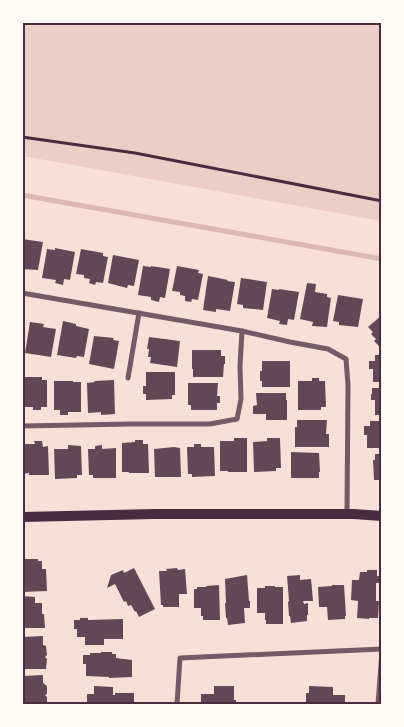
<svg xmlns="http://www.w3.org/2000/svg" width="404" height="727" font-family="'Source Sans 3',sans-serif">
  <rect width="100%" height="100%" fill="#f7e1d7"/>
  <polygon fill="#ebcfc5" points="22,23 381,23 381,221 23,156"/>
  <g fill="none" stroke-linecap="round" stroke-linejoin="round">
    <polyline stroke="#dcb8b0" stroke-width="5" points="22,195 382,259"/>
  </g>
  <g fill="#644757">
    <polygon points="22,239 43,242 38,270 22,269"/>
    <polygon points="55,248 75,252 70,280 64,279 63,285 55,283 56,280 42,278 47,249 55,250"/>
    <polygon points="81,249 103,253 103,256 108,257 103,283 96,282 95,285 89,283 90,279 84,278 84,275 76,274"/>
    <polygon points="113,255 139,260 134,286 128,285 127,288 108,283"/>
    <polygon points="143,266 151,267 151,266 170,269 165,298 160,297 159,302 151,300 151,297 138,295"/>
    <polygon points="177,266 199,270 198,273 203,274 198,300 192,299 191,302 185,301 185,296 180,295 180,292 172,291"/>
    <polygon points="208,276 228,280 227,281 235,282 230,311 216,309 216,312 203,310"/>
    <polygon points="241,278 267,282 263,310 243,308 243,305 237,304"/>
    <polygon points="307,283 316,284 315,292 327,294 327,297 331,298 327,327 312,326 313,322 300,319"/>
    <polygon points="272,289 279,290 279,289 299,292 294,320 288,319 287,325 279,324 280,321 267,318"/>
    <polygon points="338,295 363,299 358,327 339,325 339,322 333,321"/>
    <polygon points="382,315 382,349 374,341 376,339 371,334 373,332 368,327"/>
    <polygon points="63,321 76,324 76,326 89,329 84,357 77,356 76,358 57,355"/>
    <polygon points="30,322 44,324 43,327 56,329 51,357 25,353"/>
    <polygon points="94,336 114,338 113,340 119,341 114,369 89,364"/>
    <polygon points="149,337 180,341 177,367 150,363 151,357 148,357 149,349 147,349"/>
    <polygon points="192,350 221,350 221,356 225,356 225,364 224,364 223,377 193,377 193,369 192,369"/>
    <polygon points="375,355 382,355 382,382 373,382 373,369 369,369 369,361 375,361"/>
    <polygon points="262,361 290,361 290,387 262,387 262,381 260,381 260,371 262,371"/>
    <polygon points="146,372 175,372 175,395 172,395 172,399 146,400 146,394 143,394 143,386 146,386"/>
    <polygon points="22,377 42,377 42,380 47,380 47,407 41,407 41,410 33,410 33,407 22,407"/>
    <polygon points="312,378 319,378 319,381 325,381 326,407 321,407 321,410 298,410 298,381 312,381"/>
    <polygon points="114,380 115,414 101,415 101,412 88,413 87,383 95,382 94,381"/>
    <polygon points="54,381 73,381 73,382 81,382 81,412 68,412 68,415 60,415 60,410 54,410"/>
    <polygon points="188,383 218,383 217,396 220,396 220,403 217,403 217,410 191,410 191,405 188,405"/>
    <polygon points="372,388 382,388 382,415 375,415 375,400 371,400 371,394 372,394"/>
    <polygon points="256,393 286,393 286,400 287,400 287,420 266,420 266,414 253,414 253,406 257,405"/>
    <polygon points="297,420 327,420 326,434 329,434 329,447 295,447 295,427 297,427"/>
    <polygon points="370,421 382,421 382,448 367,448 367,435 364,435 364,426 370,426"/>
    <polygon points="234,438 247,438 247,472 228,472 228,471 220,471 220,441 234,441"/>
    <polygon points="267,438 280,438 281,468 276,468 276,471 254,472 253,442 267,441"/>
    <polygon points="135,440 143,440 143,444 148,444 149,473 129,473 129,472 122,472 122,443 135,442"/>
    <polygon points="34,441 42,441 43,447 48,446 49,475 29,475 29,473 22,474 22,444 35,444"/>
    <polygon points="194,444 201,444 201,447 214,447 215,476 192,477 192,474 188,474 187,447 194,447"/>
    <polygon points="68,445 81,446 82,475 77,475 77,478 55,479 54,449 68,449"/>
    <polygon points="102,445 102,449 116,448 116,478 93,478 93,475 89,475 88,449 95,449 95,446"/>
    <polygon points="174,447 180,448 181,477 155,477 154,449"/>
    <polygon points="291,452 319,453 320,472 319,472 319,478 291,478"/>
    <polygon points="375,454 382,454 382,480 374,480 373,460 375,460"/>
    <polygon points="22,559 38,559 38,561 42,561 42,569 46,569 47,591 22,592"/>
    <polygon points="134,568 155,609 139,617 136,611 135,612 131,605 128,606 126,601 124,602 115,584 107,588 111,575 123,570 124,573"/>
    <polygon points="177,568 178,570 185,569 187,594 179,594 179,607 163,607 163,605 161,605 159,571 167,571 166,569"/>
    <polygon points="367,570 377,570 377,576 379,576 379,583 376,583 376,601 379,601 378,618 369,618 369,619 357,618 358,601 351,600 352,580 359,580 360,572 367,572"/>
    <polygon points="247,575 249,601 250,601 250,608 244,608 245,623 228,625 227,618 226,618 225,603 226,603 225,579"/>
    <polygon points="300,575 300,580 311,579 313,601 303,601 304,604 308,603 308,615 307,615 307,621 291,623 290,616 289,616 288,602 289,601 287,576"/>
    <polygon points="219,585 220,620 203,620 203,616 201,616 201,608 194,608 194,589 197,589 197,587 206,587 206,586"/>
    <polygon points="332,585 344,585 346,616 345,616 345,619 328,620 327,607 319,607 318,587 332,586"/>
    <polygon points="265,586 275,586 275,587 283,587 283,624 266,624 266,620 265,620 265,613 257,613 257,588 265,588"/>
    <polygon points="22,596 35,597 35,603 42,603 42,614 44,614 45,628 22,628"/>
    <polygon points="80,618 88,618 88,620 123,619 123,639 104,639 104,645 85,645 85,637 77,637 77,629 74,629 74,620 80,620"/>
    <polygon points="43,636 43,645 46,646 47,655 45,657 47,659 46,669 22,669 22,637"/>
    <polygon points="101,652 112,652 112,654 116,654 116,658 132,660 132,677 109,678 109,677 86,676 86,664 83,664 83,655 90,655 90,653 101,653"/>
    <polygon points="43,675 43,683 47,686 47,694 45,695 47,697 47,704 22,704 22,676"/>
    <polygon points="94,686 113,687 113,695 115,695 115,693 134,693 134,704 87,704 87,694 94,694"/>
    <polygon points="214,686 234,686 234,700 236,700 236,704 201,704 201,694 214,694"/>
    <polygon points="309,686 333,687 333,695 345,695 345,704 306,704 306,693 309,693"/>
  </g>
  <g fill="none" stroke-linecap="round" stroke-linejoin="round">
    <polyline stroke="#4a2c40" stroke-width="3" points="22,137 135,153 382,201"/>
    <g stroke="#755966" stroke-width="5">
      <polyline points="22,293 242,331 290,342 328,349 346,359 348,385 347,514"/>
      <polyline points="128,378 139,313"/>
      <polyline points="22,426 131,424 210,424 237,419 241,399 240,366 242,331"/>
      <polyline points="177,704 180,658 382,649"/>
      <polyline points="378,704 382,652"/>
    </g>
    <polyline stroke="#4a2c40" stroke-width="10" points="22,517 155,514 354,514 382,516"/>
  </g>
  <rect width="404" height="727" fill="none" stroke="#fffaf5" stroke-width="48"/>
  <rect x="24" y="24" width="356" height="679" fill="none" stroke="#4a2c40" stroke-width="2"/>
</svg>
